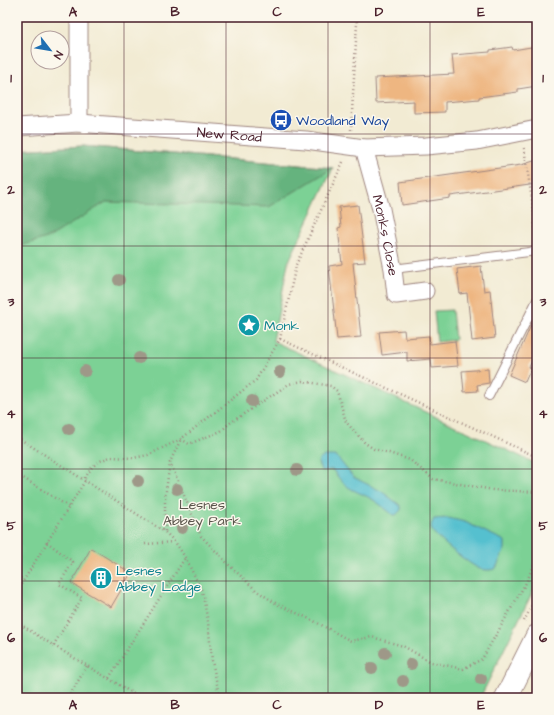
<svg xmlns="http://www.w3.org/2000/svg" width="554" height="715" font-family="'Architects Daughter',sans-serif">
  <rect width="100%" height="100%" fill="#fbf7ec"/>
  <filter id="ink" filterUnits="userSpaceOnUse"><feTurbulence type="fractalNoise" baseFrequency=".025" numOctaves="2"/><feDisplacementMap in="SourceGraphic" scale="8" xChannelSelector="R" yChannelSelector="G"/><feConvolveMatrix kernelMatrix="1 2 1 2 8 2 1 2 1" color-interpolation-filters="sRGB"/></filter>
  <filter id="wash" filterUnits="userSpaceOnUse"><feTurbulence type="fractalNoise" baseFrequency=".012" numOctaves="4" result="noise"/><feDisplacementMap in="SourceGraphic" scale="16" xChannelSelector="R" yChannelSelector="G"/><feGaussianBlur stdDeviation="0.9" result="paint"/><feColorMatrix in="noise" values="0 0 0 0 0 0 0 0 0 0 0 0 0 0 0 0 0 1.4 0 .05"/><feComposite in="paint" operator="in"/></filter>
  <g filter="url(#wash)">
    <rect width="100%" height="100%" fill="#f2ebd3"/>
    <g fill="#7cd195" stroke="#637860">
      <polygon points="83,146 333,168 288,263 273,341 537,464 537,583 480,698 17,698 17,150"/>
      <polygon points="452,310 455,340 437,342 434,311"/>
    </g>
    <polygon fill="#65b37e" stroke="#586954" points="83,146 333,168 269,207 106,202 50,237 17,247 17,150"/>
    <g fill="#54c0cf" stroke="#4f707d">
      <path d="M324 456H334L337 457 353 477 381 491 401 506V510L396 515H393C387 510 381 505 375 501 356 489 348 493 333 470 329 469 326 472 321 470L318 463 319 460Z"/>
      <path d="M448 518 465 522 505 541V549L496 568C491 571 485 570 480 569 472 566 435 538 432 530 430 526 432 523 434 519Z"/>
    </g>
    <g id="blocks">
      <g fill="#eeb681">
        <polygon points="537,46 537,86 518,89 518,92 479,97 479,99 445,102 445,112 414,113 414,101 376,103 375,78 454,74 452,55 490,52 490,50 512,47 513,50"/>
        <polygon points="537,160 537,184 450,196 450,198 402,205 400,182 521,165"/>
        <polygon points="358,205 365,262 353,263 361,337 337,339 329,266 342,264 338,228 341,227 339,207"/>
        <polygon points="481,266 484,291 490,290 495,338 472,341 467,293 460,294 457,269"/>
        <polygon points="537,312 537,350 529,367 531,368 525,382 509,375"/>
        <polygon points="404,330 405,338 429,336 430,344 455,341 458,366 432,368 431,359 407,361 407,352 382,355 379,332"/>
        <polygon points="488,369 489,383 477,385 478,391 464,392 462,371"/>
        <polygon points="91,548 131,573 111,607 71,583"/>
      </g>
    </g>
  </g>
  <g filter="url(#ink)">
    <use href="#blocks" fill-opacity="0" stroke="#9e857f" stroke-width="1"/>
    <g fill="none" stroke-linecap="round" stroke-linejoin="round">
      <g stroke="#9e857f" stroke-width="10">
        <g id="lane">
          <polyline points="393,269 537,251"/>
          <polyline points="489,396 537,300"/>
        </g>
      </g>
      <g stroke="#9e857f" stroke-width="19">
        <g id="street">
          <polyline points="79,17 79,123"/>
          <path id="s1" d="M17 127 79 123 306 140 364 148 426 146 477 141 537 129"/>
          <path id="s2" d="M364 148 381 209 393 269 396 295 425 291"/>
        </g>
      </g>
      <g stroke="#9e857f" stroke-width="24">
        <polyline id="secondary" points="506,698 537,636"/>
      </g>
      <g stroke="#9e857f" stroke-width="2.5" stroke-dasharray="1 3" stroke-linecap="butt">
        <polyline points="351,130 357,23 356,17"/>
        <polyline points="524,148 534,213 536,239"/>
        <polyline points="280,339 537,457"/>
        <polyline points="17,437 165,532 175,542 185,557 202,591 208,622 212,661 220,698"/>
        <polyline points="181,439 189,444 221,431 230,423 289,384 302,381 331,386 337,391 346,422 365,443 374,449 389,453 410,460 433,479 493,490 537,492"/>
        <polyline points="170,462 201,536 230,566 257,591 277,604 312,620 351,641 372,637 403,646 431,662 463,669 482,659 527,581 537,557"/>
        <polyline points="17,474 69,507"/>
        <polyline points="165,531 165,498 170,462 181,439"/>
        <polyline points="47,542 73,562 59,584 82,598 53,646"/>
        <polyline points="145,544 174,542"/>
        <polyline points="17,576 24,580"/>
        <polyline points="17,591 85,481 85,478 92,467 100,461 110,457 133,458 148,455 181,439 256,380 280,339 296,265 343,162"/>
        <polyline points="524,621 537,596"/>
        <path d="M17 622C57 649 99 672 140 698"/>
        <polyline points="109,678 185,558"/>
        <polyline points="68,698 87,666"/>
        <polyline points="531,698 537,685"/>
      </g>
      <use href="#lane" stroke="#fff" stroke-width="8"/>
      <use href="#street" stroke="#fff" stroke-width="17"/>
      <use href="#secondary" stroke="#fff" stroke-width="22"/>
    </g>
    <g fill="#9e9888">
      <circle cx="119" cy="280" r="6"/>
      <circle cx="139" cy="358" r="6"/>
      <circle cx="85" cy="371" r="6"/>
      <circle cx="280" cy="372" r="6"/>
      <circle cx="252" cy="401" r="6"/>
      <circle cx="69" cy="429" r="6"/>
      <circle cx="297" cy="470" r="6"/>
      <circle cx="138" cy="481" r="6"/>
      <circle cx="177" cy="489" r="6"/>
      <circle cx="182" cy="528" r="6"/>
      <circle cx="385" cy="653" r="6"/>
      <circle cx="411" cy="664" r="6"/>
      <circle cx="372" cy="668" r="6"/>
      <circle cx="481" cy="679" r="6"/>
      <circle cx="403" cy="681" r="6"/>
    </g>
  </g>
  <path fill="none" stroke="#4a1f2b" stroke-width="1" stroke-opacity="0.55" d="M124 17V698M226 17V698M328 17V698M430 17V698M17 134H537M17 246H537M17 358H537M17 469H537M17 581H537"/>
  <defs>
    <g id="bus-disc" transform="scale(1.15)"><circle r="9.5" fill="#1a4fb4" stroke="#fbf7ec"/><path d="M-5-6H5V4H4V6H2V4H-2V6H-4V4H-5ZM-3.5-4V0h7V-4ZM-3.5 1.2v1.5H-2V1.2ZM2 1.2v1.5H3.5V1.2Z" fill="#fff"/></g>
    <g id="sight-disc" transform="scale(1.15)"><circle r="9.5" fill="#0f9aa8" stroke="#fbf7ec"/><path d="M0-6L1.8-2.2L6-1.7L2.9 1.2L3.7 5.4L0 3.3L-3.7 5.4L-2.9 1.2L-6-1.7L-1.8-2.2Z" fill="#fff"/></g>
    <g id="building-disc" transform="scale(1.15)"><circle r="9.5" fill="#0f9aa8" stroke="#fbf7ec"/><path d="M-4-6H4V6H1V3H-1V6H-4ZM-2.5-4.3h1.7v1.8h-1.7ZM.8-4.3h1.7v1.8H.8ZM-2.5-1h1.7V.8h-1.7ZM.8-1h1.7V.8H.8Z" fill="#fff"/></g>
  </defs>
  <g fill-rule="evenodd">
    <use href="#bus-disc" x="281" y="120"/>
    <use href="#sight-disc" x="249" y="325"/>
    <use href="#building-disc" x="101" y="578"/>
  </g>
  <g text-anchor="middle" stroke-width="3" stroke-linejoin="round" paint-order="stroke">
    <g font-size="14" fill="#164399" stroke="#fbf7ec" text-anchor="start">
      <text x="296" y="125">Woodland Way</text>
    </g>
    <g font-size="14" fill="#4a1f2b" stroke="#fbf7ec">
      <text dy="5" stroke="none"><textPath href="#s1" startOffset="213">New Road</textPath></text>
      <text dy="5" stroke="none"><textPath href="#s2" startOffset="90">Monks Close</textPath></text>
    </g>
    <g font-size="14" fill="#0d838f" stroke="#fbf7ec" text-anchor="start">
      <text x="264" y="330">Monk</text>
      <text x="116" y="575">Lesnes<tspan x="116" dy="16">Abbey Lodge</tspan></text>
    </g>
    <g font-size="14" fill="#59544b" stroke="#fbf7ec">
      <text x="202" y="509">Lesnes<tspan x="202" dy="16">Abbey Park</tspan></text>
    </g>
  </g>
  <rect width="554" height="715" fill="none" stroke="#fbf7ec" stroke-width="44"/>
  <g transform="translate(50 50) rotate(121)"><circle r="19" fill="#fbf7ec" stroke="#b4a19f"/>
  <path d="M0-3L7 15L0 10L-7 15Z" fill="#1f6fb2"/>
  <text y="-6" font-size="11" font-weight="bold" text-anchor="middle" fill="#4a1f2b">N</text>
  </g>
  <rect x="22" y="22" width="510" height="671" fill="none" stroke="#4a1f2b" stroke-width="1.5"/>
  <g font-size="13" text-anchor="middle" font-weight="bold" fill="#4a1f2b">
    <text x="73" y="16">A</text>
    <text x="175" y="16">B</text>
    <text x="277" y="16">C</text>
    <text x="379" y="16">D</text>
    <text x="481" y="16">E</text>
    <text x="11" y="82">1</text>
    <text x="543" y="82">1</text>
    <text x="11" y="194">2</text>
    <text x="543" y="194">2</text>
    <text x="11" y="306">3</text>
    <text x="543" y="306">3</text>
    <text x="11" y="418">4</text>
    <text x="543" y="418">4</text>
    <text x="11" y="530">5</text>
    <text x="543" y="530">5</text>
    <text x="11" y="642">6</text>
    <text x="543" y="642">6</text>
    <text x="73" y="709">A</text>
    <text x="175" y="709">B</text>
    <text x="277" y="709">C</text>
    <text x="379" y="709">D</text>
    <text x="481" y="709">E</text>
  </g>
</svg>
